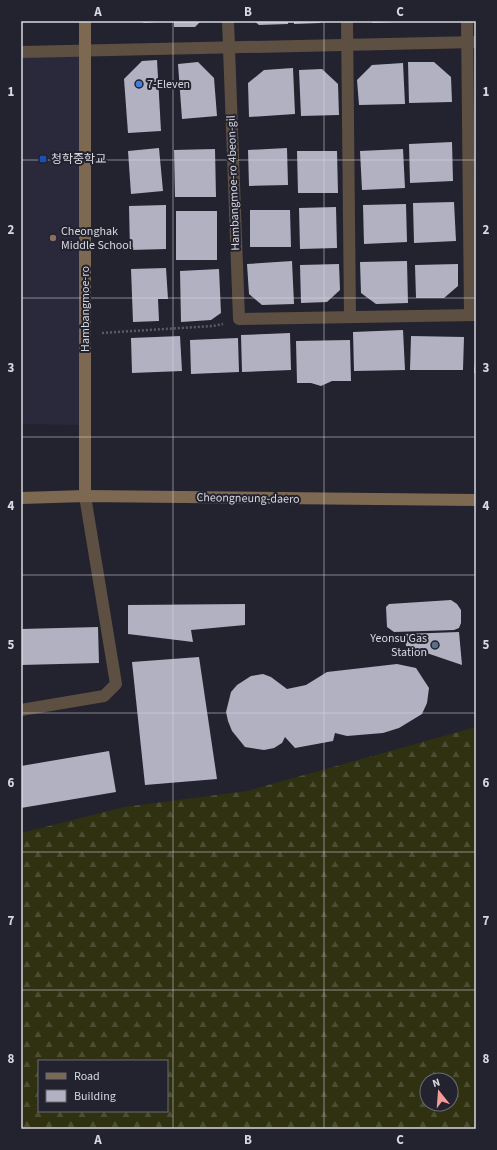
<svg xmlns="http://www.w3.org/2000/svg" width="497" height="1150" font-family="'Source Sans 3','Noto Sans KR',sans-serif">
  <defs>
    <pattern id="forest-firs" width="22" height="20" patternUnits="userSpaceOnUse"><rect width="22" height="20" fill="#2f3111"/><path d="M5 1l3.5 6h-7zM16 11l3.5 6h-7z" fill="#4c4e33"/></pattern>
  </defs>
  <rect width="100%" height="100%" fill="#23222f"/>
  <polygon fill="#2a293c" points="86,50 85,425 21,424 21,52"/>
  <path fill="url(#forest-firs)" fill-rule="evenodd" d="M476 727V1129H21V833L124 807 247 791ZM39 1061H167V1111H39ZM427 1080H451V1104H427Z"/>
  <g fill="#b1b1c2">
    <polygon points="141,21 157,21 157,22 144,23"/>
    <polygon points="174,21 201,21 195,27 174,27"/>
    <polygon points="254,21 288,21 288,24 259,25"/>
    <polygon points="294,21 322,21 320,23 294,24"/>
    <polygon points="371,21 395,21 395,22 373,23"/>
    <polygon points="157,60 161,131 128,133 124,79 142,61"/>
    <polygon points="198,62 214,78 217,116 182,119 178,64"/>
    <polygon points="408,62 434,62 451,77 452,102 409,103"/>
    <polygon points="403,63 405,104 359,105 357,80 372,65"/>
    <polygon points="293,68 295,114 249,117 248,83 264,70"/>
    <polygon points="322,69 338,84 339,115 301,116 299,70"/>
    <polygon points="452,142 453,181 410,183 409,144"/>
    <polygon points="159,148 163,191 131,194 128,151"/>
    <polygon points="287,148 288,185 249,186 248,150"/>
    <polygon points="215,149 216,197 175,197 174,150"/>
    <polygon points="403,149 405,188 362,190 360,151"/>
    <polygon points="297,151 337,151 338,193 298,193"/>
    <polygon points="454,202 456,241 414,243 413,203"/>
    <polygon points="406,204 407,242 364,244 363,205"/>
    <polygon points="166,205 166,249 130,250 129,206"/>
    <polygon points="336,207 337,248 300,249 299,208"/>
    <polygon points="250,210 290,210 291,247 250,247"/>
    <rect x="176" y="211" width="41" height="49"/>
    <polygon points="292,261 294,304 262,305 249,294 247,264"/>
    <polygon points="407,261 408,303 376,304 361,293 360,262"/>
    <polygon points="339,264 340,290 327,302 301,303 300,265"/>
    <polygon points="458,264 458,286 444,298 416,298 415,265"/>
    <polygon points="166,268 168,299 158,299 159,321 133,322 131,269"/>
    <polygon points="219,269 221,313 211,320 181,322 180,271"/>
    <polygon points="403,330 405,370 354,371 353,332"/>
    <polygon points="290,333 291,370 242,372 241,335"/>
    <polygon points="180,336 182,371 132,373 131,338"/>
    <polygon points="411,336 464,337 463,370 410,370"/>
    <polygon points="238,338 239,372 191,374 190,340"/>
    <polygon points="350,340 351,381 332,381 321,386 311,383 297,383 296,341"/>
    <polygon points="475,360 476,360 476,373 474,373"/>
    <polygon points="451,600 457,604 461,610 461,623 459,628 454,630 394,632 387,627 386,607 389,604"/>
    <polygon points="245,604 245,625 191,630 193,642 128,634 128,605"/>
    <polygon points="98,627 99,663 21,665 21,629"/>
    <polygon points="459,632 462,665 406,646 405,634"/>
    <polygon points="199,657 217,779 145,785 132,662"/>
    <polygon points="397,664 416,668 429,688 427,703 422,714 399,728 383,733 347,736 335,733 333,741 295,748 285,737 282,743 274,748 264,750 245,747 232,731 228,721 226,712 231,692 237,685 251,676 263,674 271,677 287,689 306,685 327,672"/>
    <polygon points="109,751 116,792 21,808 21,766"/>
  </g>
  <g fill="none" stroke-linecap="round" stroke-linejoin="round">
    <polyline stroke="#5b5b66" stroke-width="2.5" stroke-dasharray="2 2" stroke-linecap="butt" points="102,333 213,326 223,324"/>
    <g stroke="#5d5042" stroke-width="12">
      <polyline points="228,21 239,319 476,315"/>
      <polyline points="347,21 350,317"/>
      <polyline points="467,21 470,314"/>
      <polyline points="21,52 476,42"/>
      <polyline points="21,710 104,696 116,684 85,496"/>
    </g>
    <g stroke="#7d6952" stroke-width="12">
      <polyline points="85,496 85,21"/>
      <polyline points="21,498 85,496 476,500"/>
    </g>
  </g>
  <path fill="none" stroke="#d7d8e0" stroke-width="1" stroke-opacity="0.55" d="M173 21V1129M324 21V1129M21 160H476M21 298H476M21 437H476M21 575H476M21 713H476M21 852H476M21 990H476"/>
  <circle fill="#3f7fe0" stroke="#23222f" stroke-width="1.5" cx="139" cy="84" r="4"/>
  <rect fill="#1a4fb4" stroke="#23222f" stroke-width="1.5" x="39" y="155" width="8" height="8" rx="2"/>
  <circle fill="#8d6e63" stroke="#23222f" stroke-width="1.5" cx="53" cy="238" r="4"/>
  <circle fill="#5c6f8a" stroke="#23222f" stroke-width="1.5" cx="435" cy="645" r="4"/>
  <g text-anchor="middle" stroke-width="4" stroke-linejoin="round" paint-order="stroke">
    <g font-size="12" fill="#d7d8e0" stroke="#23222f" text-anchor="start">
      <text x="147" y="88">7-Eleven</text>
      <text x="51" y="163">청학중학교</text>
      <text x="61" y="235">Cheonghak<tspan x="61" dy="14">Middle School</tspan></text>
      <text x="427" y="642" text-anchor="end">Yeonsu Gas<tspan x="427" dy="14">Station</tspan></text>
    </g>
    <g font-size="12" fill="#d7d8e0" stroke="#23222f">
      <text transform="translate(233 183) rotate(-92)" y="4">Hambangmoe-ro 4beon-gil</text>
      <text transform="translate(85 309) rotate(-90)" y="4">Hambangmoe-ro</text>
      <text transform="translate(248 498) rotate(1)" y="4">Cheongneung-daero</text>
    </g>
  </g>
  <rect width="497" height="1150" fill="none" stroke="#23222f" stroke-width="44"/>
  <rect x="38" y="1060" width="130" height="52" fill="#23222f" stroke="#6b6b76"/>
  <rect x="46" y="1073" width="20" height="6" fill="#7d6952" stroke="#6b6b76"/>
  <text x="74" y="1080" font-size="12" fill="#d7d8e0">Road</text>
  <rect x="46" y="1090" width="20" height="12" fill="#b1b1c2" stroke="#6b6b76"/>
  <text x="74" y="1100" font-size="12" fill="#d7d8e0">Building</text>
  <g transform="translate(439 1092) rotate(343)"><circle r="19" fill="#23222f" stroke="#6b6b76"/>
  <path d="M0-3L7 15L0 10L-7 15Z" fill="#f59b99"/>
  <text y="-6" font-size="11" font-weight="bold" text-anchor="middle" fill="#d7d8e0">N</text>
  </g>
  <rect x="22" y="22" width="453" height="1106" fill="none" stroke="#d7d8e0" stroke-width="1.5"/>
  <g font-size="13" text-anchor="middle" font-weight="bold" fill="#d7d8e0">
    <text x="98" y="16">A</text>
    <text x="248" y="16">B</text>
    <text x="400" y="16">C</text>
    <text x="11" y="96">1</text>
    <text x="486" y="96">1</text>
    <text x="11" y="234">2</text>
    <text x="486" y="234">2</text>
    <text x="11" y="372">3</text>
    <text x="486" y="372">3</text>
    <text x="11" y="510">4</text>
    <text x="486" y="510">4</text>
    <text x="11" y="649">5</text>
    <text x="486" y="649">5</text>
    <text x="11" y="787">6</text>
    <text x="486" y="787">6</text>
    <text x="11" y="925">7</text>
    <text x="486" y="925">7</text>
    <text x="11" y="1063">8</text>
    <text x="486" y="1063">8</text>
    <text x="98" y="1144">A</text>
    <text x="248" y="1144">B</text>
    <text x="400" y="1144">C</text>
  </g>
</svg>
